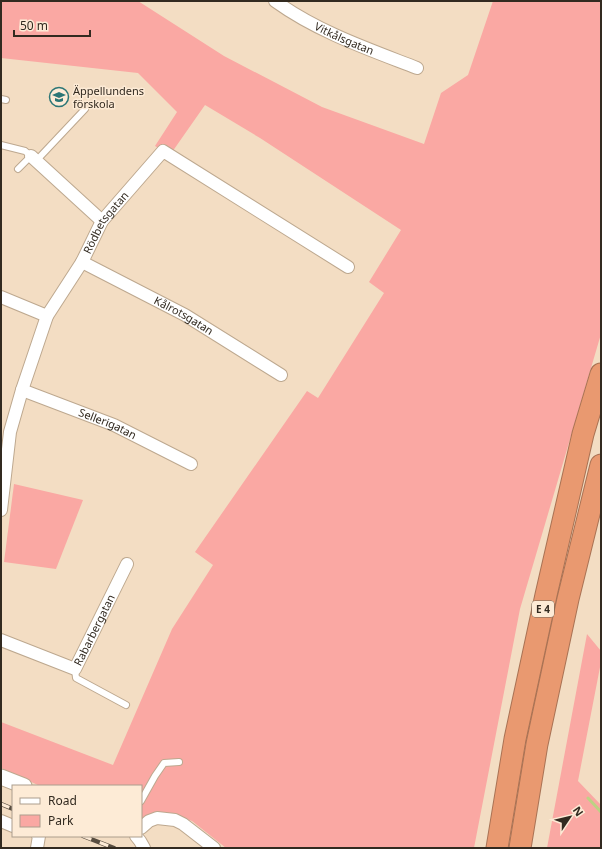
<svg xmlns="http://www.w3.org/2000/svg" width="602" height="849" font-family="'Noto Sans',sans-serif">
  <rect width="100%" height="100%" fill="#f3ddc3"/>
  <g fill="#faa8a3">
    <polygon points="1,1 138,1 224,56 322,107 424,144 441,93 468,75 493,1 601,1 601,334 520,609 474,848 226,848 192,821 170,813 151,813 141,820 141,786 40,786 1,768 1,722 113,765 172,629 213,565 195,552 307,391 318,398 384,293 369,282 401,230 260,138 205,105 170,155 155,146 177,112 138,73 1,58"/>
    <polygon points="14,484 83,500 56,569 4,562"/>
    <polygon points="587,634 601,651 601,662 578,781 601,805 601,848 547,848"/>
  </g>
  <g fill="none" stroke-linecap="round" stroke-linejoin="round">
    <polyline stroke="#bcd284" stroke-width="3" points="588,798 601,812"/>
    <g stroke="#bda88f" stroke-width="8">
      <g id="service">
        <polyline points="1,99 6,100"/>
        <polyline points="1,145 25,151 31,156 18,169"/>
        <polyline points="36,161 85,109"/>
        <polyline points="75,669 76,678 126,705"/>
        <polyline points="141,801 155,776 164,763 179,762"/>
      </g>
    </g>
    <g stroke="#bda88f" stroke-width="14">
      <g id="minor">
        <path id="s1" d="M275 1C318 32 368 49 417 68"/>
        <polyline points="31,156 102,221"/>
        <path id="s2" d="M82 262 185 315 281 375"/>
        <polyline points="1,297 47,316"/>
        <path id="s3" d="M22 390 114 425 191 464"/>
        <path id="s4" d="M1 510 10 432 22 390 47 316 82 262 102 221 163 151 348 267"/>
        <path id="s5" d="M1 640 75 669 127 564"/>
        <polyline points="1,821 13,826"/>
        <polyline points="141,828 149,821 157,818 175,820 183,824 214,848"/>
        <polyline points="136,836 140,841 144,848"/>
        <polyline points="37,848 39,836 38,836"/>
      </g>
    </g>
    <g stroke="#bda88f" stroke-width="17">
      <polyline id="tertiary" points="1,777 24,786"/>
    </g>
    <g stroke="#a97254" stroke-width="23">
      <g id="motorway">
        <polyline points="497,848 515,739 546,595 583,434 601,374"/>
        <polyline points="520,848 537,744 568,599 601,465"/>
      </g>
    </g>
    <use href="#service" stroke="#fff" stroke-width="6"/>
    <use href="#minor" stroke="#fff" stroke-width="12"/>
    <use href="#tertiary" stroke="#fff" stroke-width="15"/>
    <use href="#motorway" stroke="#e99970" stroke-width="21"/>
    <g stroke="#584d40" stroke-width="4.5">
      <g id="rail">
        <polyline points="1,804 13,809"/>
        <polyline points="83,836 114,848"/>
      </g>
    </g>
    <use href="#rail" stroke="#fdebd6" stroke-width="3" stroke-dasharray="9" stroke-linecap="butt"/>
  </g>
  <defs>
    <g id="school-ring" transform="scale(1)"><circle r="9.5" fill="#fdebd6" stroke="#2c7676" stroke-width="1.5"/><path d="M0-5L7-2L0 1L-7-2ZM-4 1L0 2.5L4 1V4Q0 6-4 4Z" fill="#2c7676"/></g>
  </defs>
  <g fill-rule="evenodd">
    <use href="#school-ring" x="59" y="97"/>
  </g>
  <g text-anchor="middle" stroke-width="3" stroke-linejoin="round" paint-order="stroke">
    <rect fill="#fdebd6" stroke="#6f6457" stroke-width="1" x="532" y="601" width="22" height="16" rx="3"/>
    <g font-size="10" font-weight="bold" fill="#322a20">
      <text x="543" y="613">E 4</text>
    </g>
    <g font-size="11" fill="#322a20" stroke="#fdebd6">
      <text dy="4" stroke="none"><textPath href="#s1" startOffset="79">Vitkålsgatan</textPath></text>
      <text dy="4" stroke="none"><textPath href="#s4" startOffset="311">Rödbetsgatan</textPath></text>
      <text dy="4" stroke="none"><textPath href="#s2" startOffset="115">Kålrotsgatan</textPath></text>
      <text dy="4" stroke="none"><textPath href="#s3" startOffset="92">Sellerigatan</textPath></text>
      <text dy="4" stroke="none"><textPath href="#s5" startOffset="123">Rabarbergatan</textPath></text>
    </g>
    <g font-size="11" fill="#322a20" stroke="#fdebd6" text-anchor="start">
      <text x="73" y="95">Äppellundens<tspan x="73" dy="13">förskola</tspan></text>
    </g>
  </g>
  <rect width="602" height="849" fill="none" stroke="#322a20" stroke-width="4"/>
  <rect x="12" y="785" width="130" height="52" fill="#fdebd6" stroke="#ac9e8d"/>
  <rect x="20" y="798" width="20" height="6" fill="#ffffff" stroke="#ac9e8d"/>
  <text x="48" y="805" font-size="12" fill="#322a20">Road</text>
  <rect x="20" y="815" width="20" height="12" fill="#faa8a3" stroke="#ac9e8d"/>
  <text x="48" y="825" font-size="12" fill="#322a20">Park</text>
  <g transform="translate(570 817) rotate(55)" stroke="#fdebd6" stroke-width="3" paint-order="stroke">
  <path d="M0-3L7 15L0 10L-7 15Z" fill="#322a20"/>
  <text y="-6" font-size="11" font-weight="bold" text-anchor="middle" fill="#322a20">N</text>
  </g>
  <path d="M14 30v6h76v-6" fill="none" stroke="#322a20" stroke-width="2"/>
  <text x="20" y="30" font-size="12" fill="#322a20" stroke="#fdebd6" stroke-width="3" paint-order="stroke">50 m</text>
</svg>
